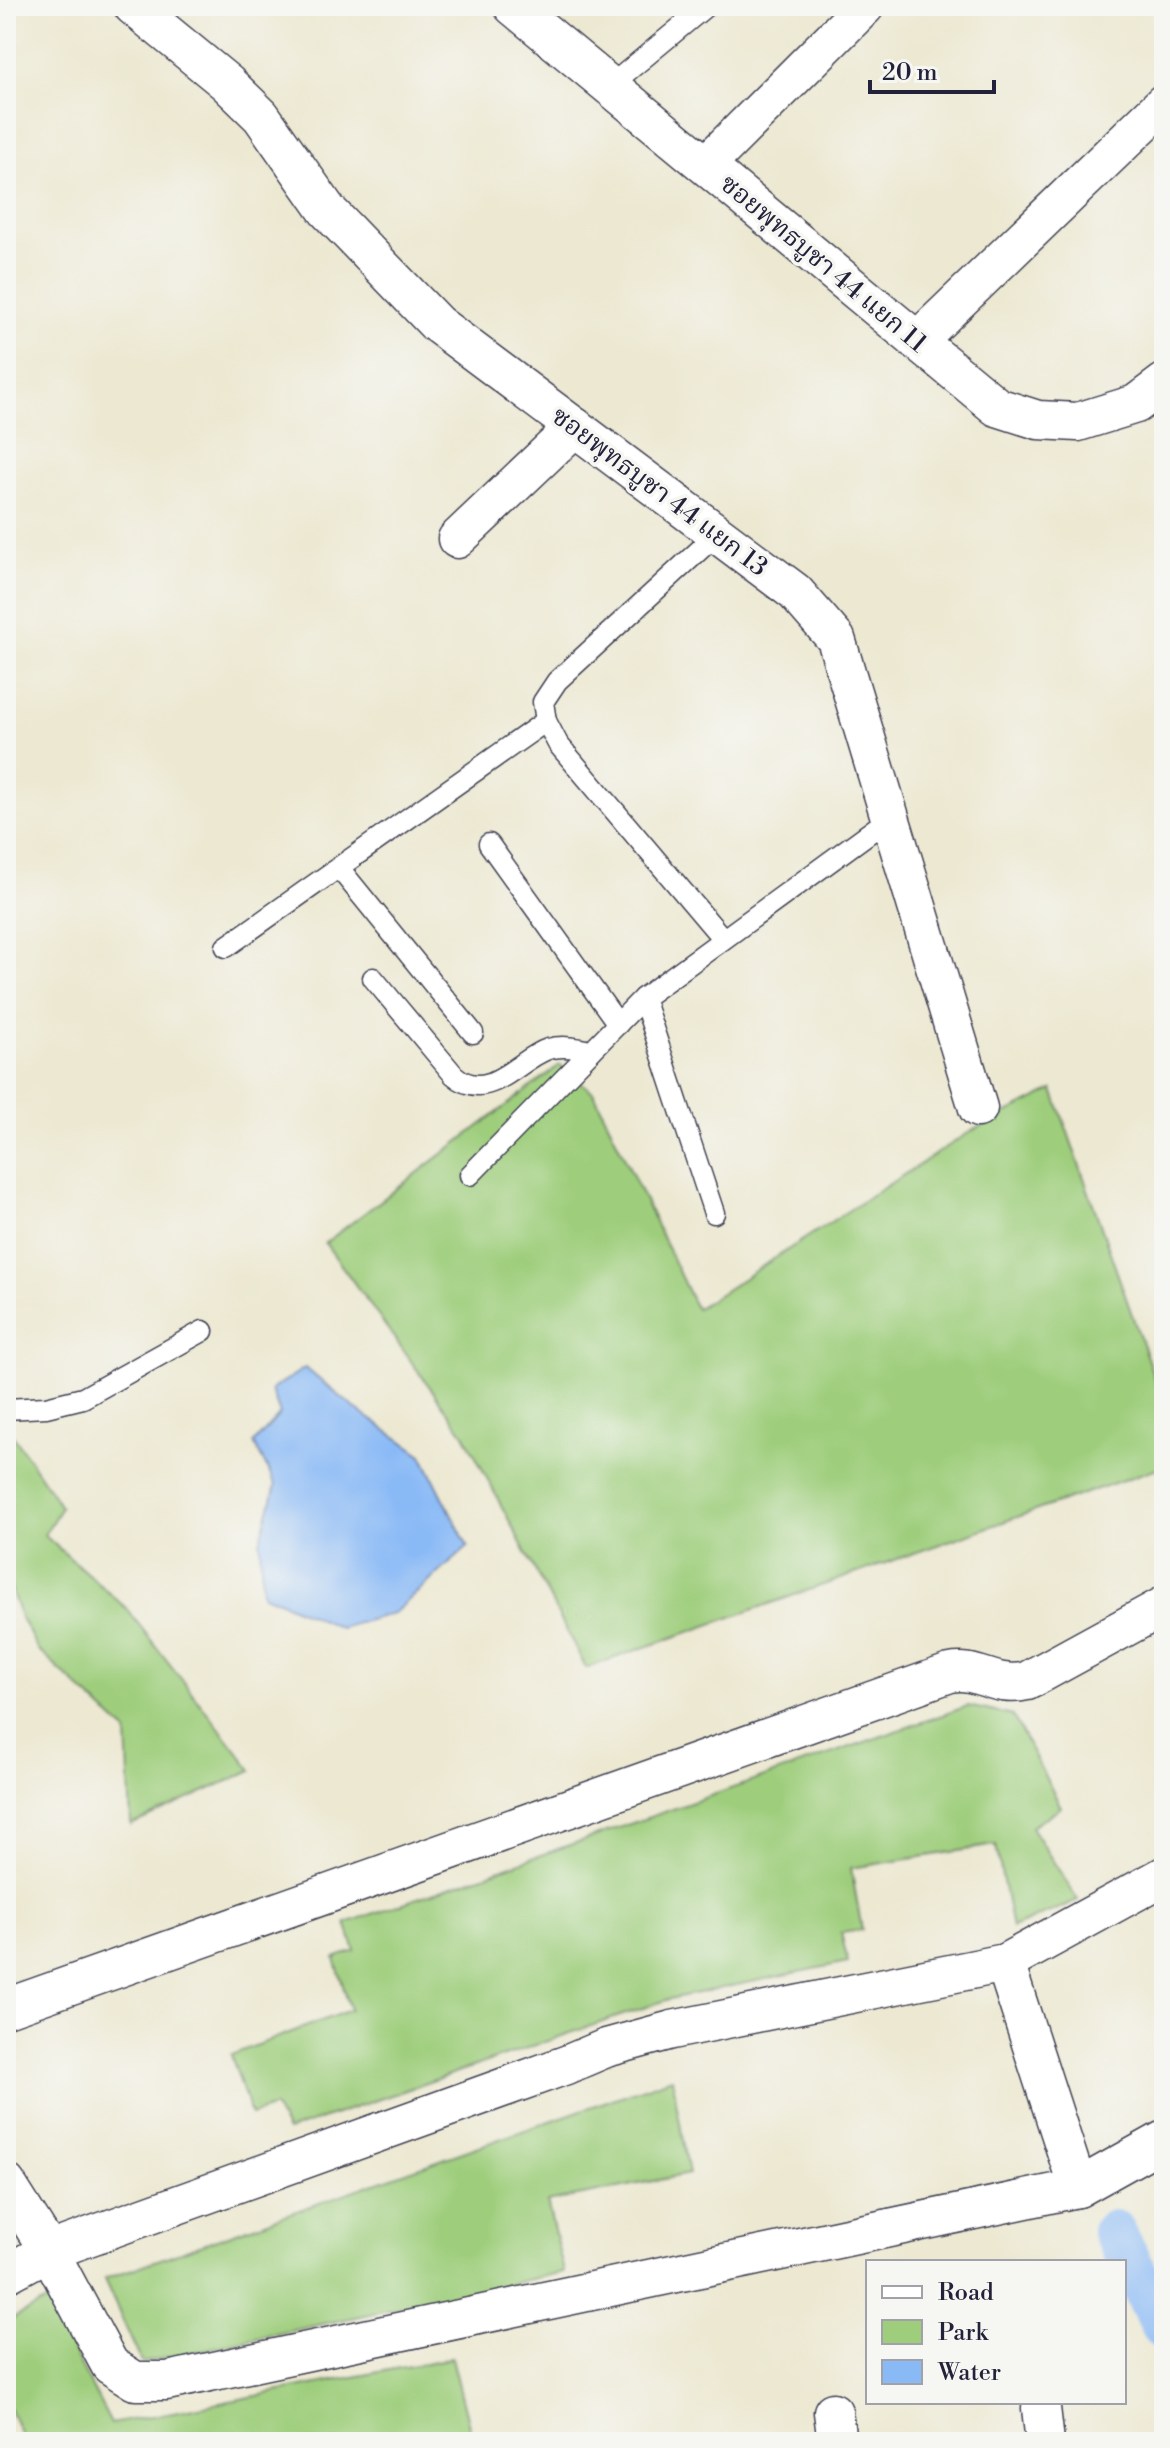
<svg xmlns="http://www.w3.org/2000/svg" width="1170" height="2448" font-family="'Libre Bodoni','Noto Serif Thai',serif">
  <rect width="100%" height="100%" fill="#f6f6f2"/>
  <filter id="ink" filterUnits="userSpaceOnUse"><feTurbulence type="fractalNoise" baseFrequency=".0125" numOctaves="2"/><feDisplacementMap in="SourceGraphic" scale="16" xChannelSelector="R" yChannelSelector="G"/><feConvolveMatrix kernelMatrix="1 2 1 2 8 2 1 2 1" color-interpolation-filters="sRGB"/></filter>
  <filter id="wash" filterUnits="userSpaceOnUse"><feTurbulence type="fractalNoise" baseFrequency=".006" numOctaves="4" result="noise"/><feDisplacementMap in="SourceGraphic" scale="32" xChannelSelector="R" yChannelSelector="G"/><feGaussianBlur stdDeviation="1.8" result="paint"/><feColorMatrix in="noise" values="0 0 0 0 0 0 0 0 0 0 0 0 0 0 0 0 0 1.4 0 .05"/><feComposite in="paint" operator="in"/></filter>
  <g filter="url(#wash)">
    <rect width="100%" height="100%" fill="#ece8d1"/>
    <g fill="#9ece7c" stroke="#60785c" stroke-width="2">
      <polygon points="560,1065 594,1093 696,1309 973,1130 1053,1090 1164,1406 1164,1469 1160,1467 586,1668 464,1434 325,1243"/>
      <polygon points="6,1425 61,1507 44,1535 126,1608 252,1770 131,1825 127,1732 38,1650 20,1616 6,1574"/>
      <polygon points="968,1706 1013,1716 1061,1807 1031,1827 1078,1900 1012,1928 996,1845 851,1868 862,1930 841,1933 848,1962 669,1999 287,2131 274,2107 251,2115 231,2055 350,2010 335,1958 355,1951 346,1923"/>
      <polygon points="672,2078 689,2174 547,2202 564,2272 142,2363 104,2279"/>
      <polygon points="47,2301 111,2424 452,2358 471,2434 431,2442 24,2442 6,2401 6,2322"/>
    </g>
    <polygon fill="#8abaf6" stroke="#566e98" stroke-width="2" points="305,1368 356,1409 422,1455 468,1547 394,1613 340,1628 262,1594 260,1542 276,1485 254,1443 280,1414 271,1390"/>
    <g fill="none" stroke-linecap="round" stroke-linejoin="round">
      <polyline stroke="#8abaf6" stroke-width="12" points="1149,2300 1164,2292"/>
      <polyline stroke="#8abaf6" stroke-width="44" points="1114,2232 1164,2327"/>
    </g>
  </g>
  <g filter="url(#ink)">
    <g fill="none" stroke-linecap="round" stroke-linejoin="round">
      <g stroke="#404052" stroke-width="23">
        <g id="service">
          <polyline points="611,85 706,6"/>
          <polyline points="717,534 557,681 543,702 546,721 558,744 723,939"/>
          <polyline points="489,844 618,1024"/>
          <polyline points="339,868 473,1033"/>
          <polyline points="226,947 546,721"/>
          <path d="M373 978 454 1075C488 1105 518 1059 548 1049 563 1045 577 1048 591 1051"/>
          <polyline points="643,998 714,1213"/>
          <polyline points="470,1175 643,998 891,817"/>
          <polyline points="6,1409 46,1407 83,1398 203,1331"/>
        </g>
      </g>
      <g stroke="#404052" stroke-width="41">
        <g id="minor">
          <polyline points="133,6 227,83 261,116 327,210 437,324 795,592 836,639 978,1108"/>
          <polyline points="513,6 997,407 1038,420 1078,422 1136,404 1164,383"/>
          <polyline points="706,165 865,6"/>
          <polyline points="917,341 1164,103"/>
          <polyline points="457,539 575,427"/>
          <polyline points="1005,1963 1078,2188"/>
          <path d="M6 2008 950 1673C979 1667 993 1689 1027 1681L1164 1606"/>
          <polyline points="6,2183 49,2251 110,2365 135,2381 167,2381 1078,2188 1164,2140"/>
          <polyline points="6,2274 49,2251 566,2065 606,2048 672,2030 1005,1963 1164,1876"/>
          <polyline points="1041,2408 1045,2442"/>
          <polyline points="833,2412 837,2442"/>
        </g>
      </g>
      <use href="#service" stroke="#fff" stroke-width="20"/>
      <use href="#minor" stroke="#fff" stroke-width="38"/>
    </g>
  </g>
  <g text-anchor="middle" stroke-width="7" stroke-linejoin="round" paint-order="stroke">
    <g font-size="26" fill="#22223b" stroke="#f6f6f2">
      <text transform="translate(824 263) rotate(40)" y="9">ซอยพุทธบูชา 44 แยก 11</text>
      <text transform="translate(660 491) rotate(37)" y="9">ซอยพุทธบูชา 44 แยก 13</text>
    </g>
  </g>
  <rect width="1170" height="2448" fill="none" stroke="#f6f6f2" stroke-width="32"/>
  <rect x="866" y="2260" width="260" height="144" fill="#f6f6f2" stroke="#a1a1a9" stroke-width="2"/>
  <rect x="882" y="2286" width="40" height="12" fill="#ffffff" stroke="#a1a1a9" stroke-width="2"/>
  <text x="938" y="2300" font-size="24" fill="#22223b">Road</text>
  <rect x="882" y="2320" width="40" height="24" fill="#9ece7c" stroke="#a1a1a9" stroke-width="2"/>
  <text x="938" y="2340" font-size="24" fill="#22223b">Park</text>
  <rect x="882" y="2360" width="40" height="24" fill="#8abaf6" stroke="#a1a1a9" stroke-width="2"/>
  <text x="938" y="2380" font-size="24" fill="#22223b">Water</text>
  <path d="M870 80v12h124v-12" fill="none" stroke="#22223b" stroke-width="4"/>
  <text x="882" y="80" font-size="24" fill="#22223b" stroke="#f6f6f2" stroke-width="6" paint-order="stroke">20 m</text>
</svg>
